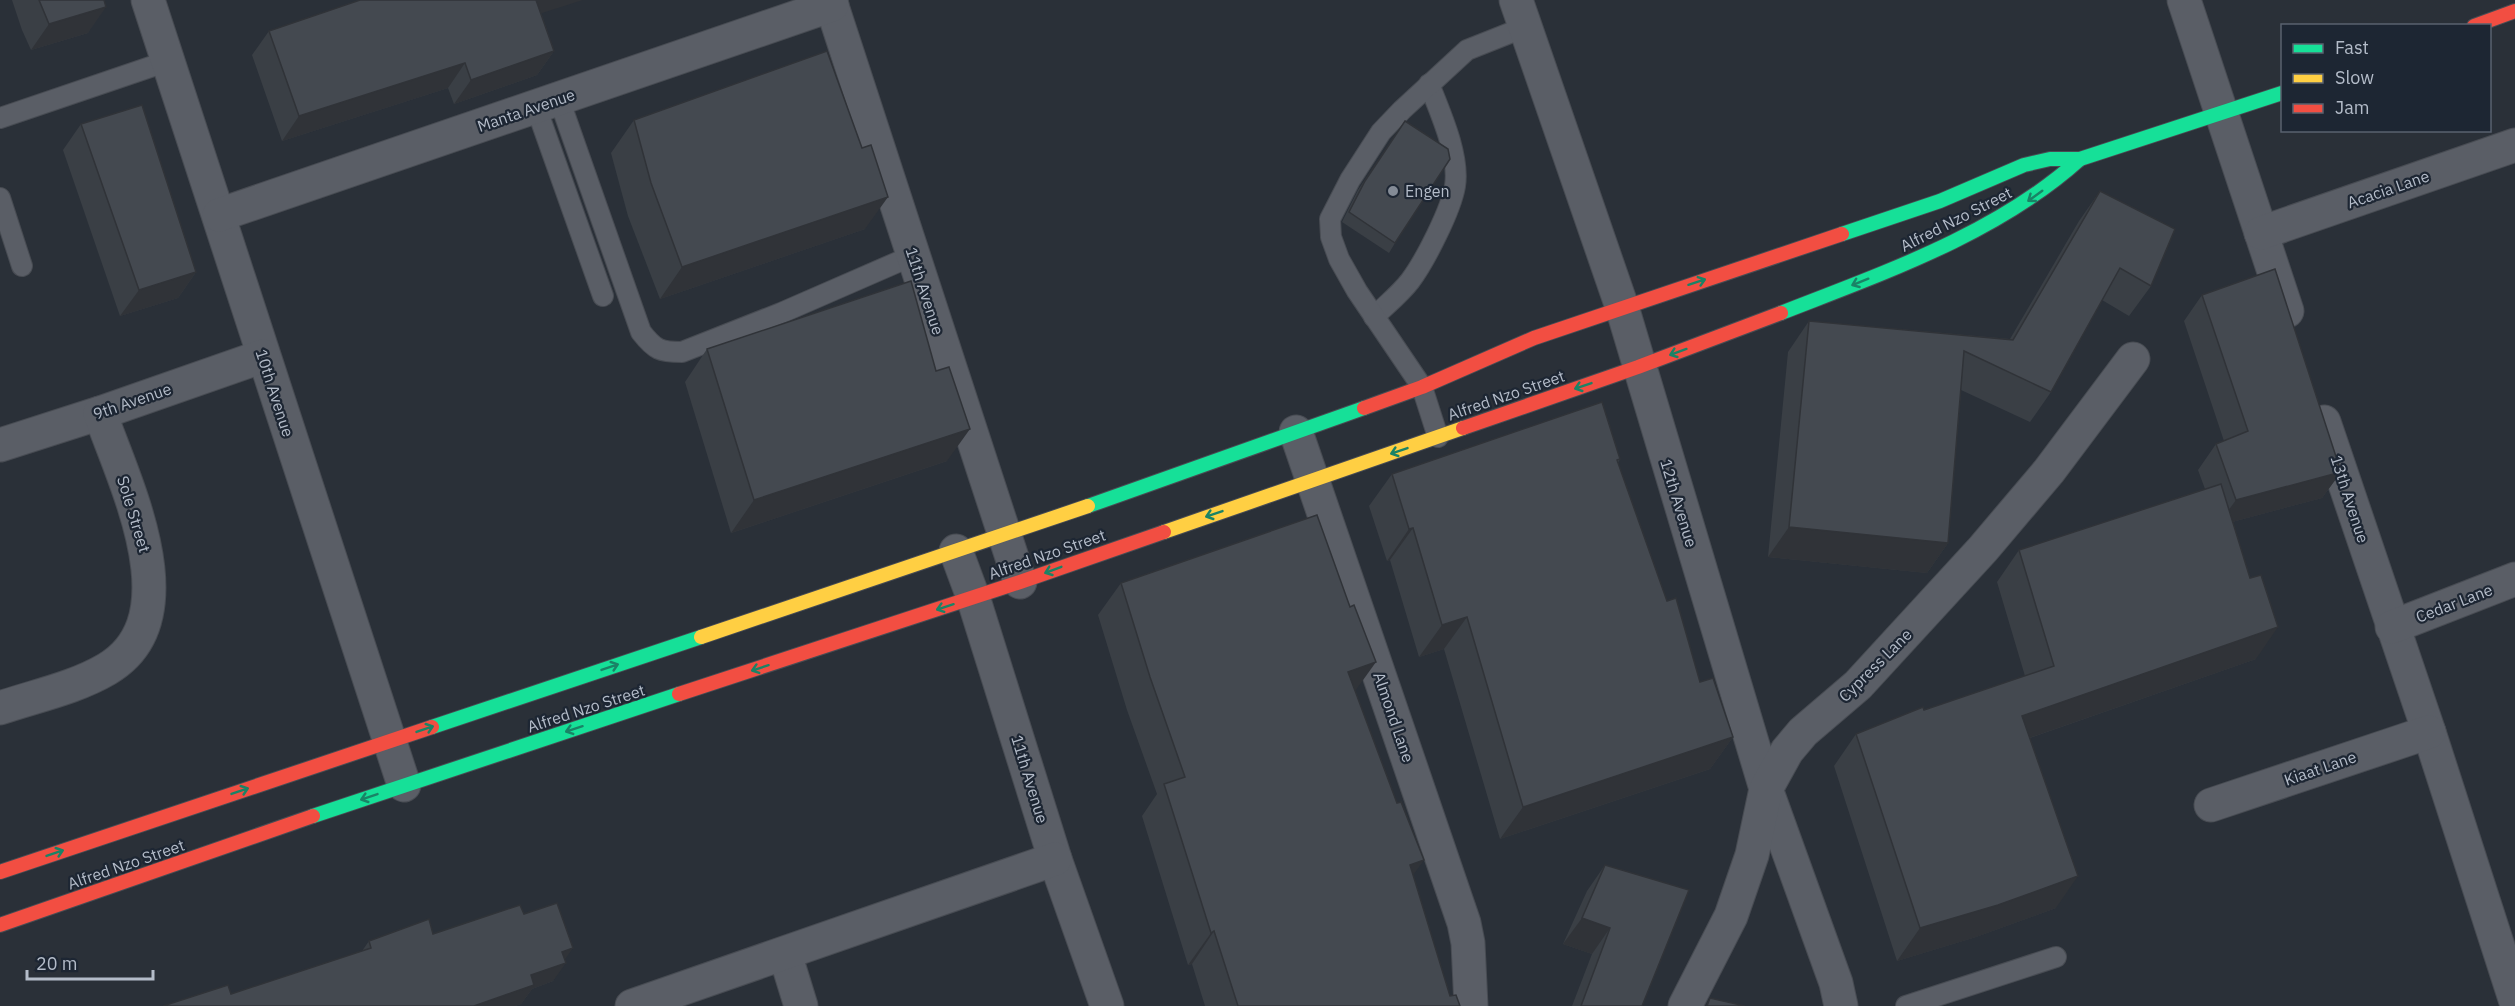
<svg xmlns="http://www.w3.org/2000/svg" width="2515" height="1006" font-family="'IBM Plex Sans',sans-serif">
  <rect width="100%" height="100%" fill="#2a3038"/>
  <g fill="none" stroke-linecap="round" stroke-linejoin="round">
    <g stroke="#484c53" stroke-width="22">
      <g id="lane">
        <path d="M559 99 641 332C655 350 660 352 682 352L781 313 914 255"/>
        <polyline points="536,107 603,296"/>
        <polyline points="0,118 168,61"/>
        <polyline points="0,198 22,266"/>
        <path d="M1374 317C1386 305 1400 294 1410 281 1425 261 1451 210 1455 186 1460 156 1440 112 1429 84"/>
        <polyline points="1438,437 1422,387 1357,291 1339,259 1331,237 1330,219 1350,180 1381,132 1402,110 1467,50 1525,27"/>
        <polyline points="1906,1006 2056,957"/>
      </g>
    </g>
    <g stroke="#484c53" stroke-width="35">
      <g id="street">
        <polyline points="148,0 404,785"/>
        <polyline points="830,0 1020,582"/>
        <polyline points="1516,0 1622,307 1766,789 1836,983 1841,1006"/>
        <polyline points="2184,0 2287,311"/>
        <polyline points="219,215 832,5"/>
        <polyline points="2261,233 2515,145"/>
        <polyline points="2324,422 2429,732 2515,999"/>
        <polyline points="1296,432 1464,923 1468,943 1471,1006"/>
        <polyline points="0,445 100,413 263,356"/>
        <polyline points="956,551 973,597 1055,859 1107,1006"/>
        <polyline points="2392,627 2515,579"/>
        <path d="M0 708C35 696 75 688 107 669 193 618 124 482 100 413"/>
        <polyline points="2211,805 2429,732"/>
        <polyline points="785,954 801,1006"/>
        <polyline points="632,1006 1055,859"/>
        <polyline points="1685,1006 1731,916 1752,855 1766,789 1787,751 1803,732 1858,685 1983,549 2049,471 2133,359"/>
      </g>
    </g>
    <g stroke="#484c53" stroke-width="16">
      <g id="fast">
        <polyline points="1842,234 1940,201 2024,165 2050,159 2080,159 2282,93"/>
        <path d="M1781 313C1883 273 1997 234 2080 159"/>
        <polyline points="1088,506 1364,408"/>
        <polyline points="432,727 701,637"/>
        <polyline points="313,816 679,694"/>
      </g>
    </g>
    <g stroke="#484c53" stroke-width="16">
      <g id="slow">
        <polyline points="1164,532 1463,428"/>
        <polyline points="701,637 1088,506"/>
      </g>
    </g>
    <g stroke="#484c53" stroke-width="16">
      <g id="jam">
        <polyline points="2474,26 2515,11"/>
        <polyline points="1364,408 1422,387 1534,338 1842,234"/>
        <polyline points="1463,428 1638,367 1781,313"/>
        <polyline points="679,694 1020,582 1164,532"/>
        <polyline points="0,872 432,727"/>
        <polyline points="0,925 313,816"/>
      </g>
    </g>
    <use href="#lane" stroke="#5a5e66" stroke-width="20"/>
    <use href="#street" stroke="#5a5e66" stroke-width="33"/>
    <use href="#fast" stroke="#16e098" stroke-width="14"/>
    <use href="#slow" stroke="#ffcf43" stroke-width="14"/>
    <use href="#jam" stroke="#f24e42" stroke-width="14"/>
  </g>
  <g fill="#3a3f45">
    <polygon points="12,0 104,0 88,33 31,50 22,30"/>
    <polygon points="541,13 554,51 537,75 454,104 448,88 282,141 252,55 269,31"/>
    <polygon points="634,120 862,148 865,229 660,299 628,216 611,153"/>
    <polygon points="1405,121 1395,243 1389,253 1342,222 1358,190"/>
    <polygon points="81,124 196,272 178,298 120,316 63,150"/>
    <polygon points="2100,191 2151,286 2129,316 2102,300 2051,392 2030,422 1961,390 1948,543 1927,573 1768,557 1788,352 1809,321 2010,339 2079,221"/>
    <polygon points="2202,295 2341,472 2322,498 2232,522 2256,659 2030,738 2056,908 1976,937 1897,961 1834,766 1856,734 2025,676 1997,582 2019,550 2205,489 2198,470 2216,444 2224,441 2184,321"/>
    <polygon points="707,349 947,461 731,533 685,382"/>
    <polygon points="1620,459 1618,463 1667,601 1700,682 1733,737 1710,769 1500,839 1444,649 1419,657 1390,560 1387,561 1369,506 1392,474"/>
    <polygon points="1121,583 1355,691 1413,875 1450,996 1460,1006 1205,1006 1192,964 1188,965 1142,816 1157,794 1127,710 1098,615"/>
    <polygon points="1605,865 1642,1006 1572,1006 1592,954 1563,944 1587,891"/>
    <polygon points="524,914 565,960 553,981 532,989 521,1004 515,1006 163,1006 231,994 362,951 369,941 433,934"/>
  </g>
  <g fill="#303338">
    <polygon points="532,0 583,0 517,21"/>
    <polygon points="106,7 88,33 31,50 49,24"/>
    <polygon points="554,51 537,75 454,104 471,80"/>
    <polygon points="465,63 448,88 282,141 299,116"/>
    <polygon points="888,197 865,229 660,299 682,267"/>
    <polygon points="196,272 178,298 120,316 139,290"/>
    <polygon points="970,429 947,461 731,533 754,500"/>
    <polygon points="2341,472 2322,498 2217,526 2236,500"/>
    <polygon points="1789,527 1948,543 1927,573 1768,557"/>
    <polygon points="1413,528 1390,560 1387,561 1409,529"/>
    <polygon points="1467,617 1444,649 1419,657 1442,625"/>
    <polygon points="2278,627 2256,659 2000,748 2022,716"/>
    <polygon points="1376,662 1353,694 1348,672"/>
    <polygon points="1733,737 1710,769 1500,839 1523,807"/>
    <polygon points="1424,860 1401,892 1410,865"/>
    <polygon points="2078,876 2056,908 1976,937 1897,961 1920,928"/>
    <polygon points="1582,918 1610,928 1592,954 1563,944"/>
    <polygon points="1214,931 1192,964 1188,965 1211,933"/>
    <polygon points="573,948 561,965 566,963 553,981 532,989 521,1004 515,1006 473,1006 531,975 562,952"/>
  </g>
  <g fill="#444950" stroke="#303338" stroke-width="1.5">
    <polygon points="39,0 104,0 106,7 49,24"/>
    <polygon points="360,0 536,0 554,51 471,80 465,63 299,116 269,31"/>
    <polygon points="827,51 862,148 871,145 888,197 682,267 651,183 634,120"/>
    <polygon points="142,105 196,272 139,290 81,124"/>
    <polygon points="1405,121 1448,149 1450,159 1395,243 1349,212 1365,181"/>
    <polygon points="2100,191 2175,229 2151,286 2120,268 2051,392 1964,351 1948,543 1789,527 1809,321 2013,340"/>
    <polygon points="2275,269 2341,472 2236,500 2216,444 2248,431 2202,295"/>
    <polygon points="911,281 936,371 949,367 970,429 754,500 707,349"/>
    <polygon points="1602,402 1620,459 1617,460 1667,601 1676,598 1700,682 1713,678 1733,737 1523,807 1467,617 1442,625 1413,528 1409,529 1392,474"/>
    <polygon points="2221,484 2250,578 2261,575 2278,627 2022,716 2078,876 1998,905 1920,928 1856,734 1923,707 1924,710 2054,666 2019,550"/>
    <polygon points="1317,515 1350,607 1354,605 1376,662 1348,672 1397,803 1401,802 1424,860 1410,865 1450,996 1456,995 1460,1006 1238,1006 1214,931 1211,933 1164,784 1185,777 1150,677 1121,583"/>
    <polygon points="1605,865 1689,890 1642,1006 1581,1006 1610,928 1582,918"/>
    <polygon points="557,903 573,948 562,952 566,963 531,975 534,985 474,1006 163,1006 228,985 231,994 371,948 369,941 429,919 433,934 520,905 524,914"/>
    <polygon points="1710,998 1745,1006 1707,1006"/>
  </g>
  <defs><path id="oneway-shaft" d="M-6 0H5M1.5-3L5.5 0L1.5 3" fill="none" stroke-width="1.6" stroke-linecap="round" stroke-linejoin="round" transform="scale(1.5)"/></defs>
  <g stroke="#1a8366">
    <use href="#oneway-shaft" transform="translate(2035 196) rotate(144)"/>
    <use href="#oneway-shaft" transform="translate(1697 282) rotate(-18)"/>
    <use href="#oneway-shaft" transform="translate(1860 282) rotate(158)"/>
    <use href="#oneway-shaft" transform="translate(1678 352) rotate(160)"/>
    <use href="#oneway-shaft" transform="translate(1583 386) rotate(161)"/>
    <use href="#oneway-shaft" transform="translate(1399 451) rotate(161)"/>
    <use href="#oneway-shaft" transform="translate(1214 514) rotate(161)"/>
    <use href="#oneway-shaft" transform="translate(1053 570) rotate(159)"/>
    <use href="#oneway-shaft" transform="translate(945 607) rotate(162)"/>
    <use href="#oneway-shaft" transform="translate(610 667) rotate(-19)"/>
    <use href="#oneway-shaft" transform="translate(760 668) rotate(162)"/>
    <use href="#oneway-shaft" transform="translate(425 729) rotate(-19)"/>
    <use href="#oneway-shaft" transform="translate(574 729) rotate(162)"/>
    <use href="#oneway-shaft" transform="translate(240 791) rotate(-19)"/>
    <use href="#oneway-shaft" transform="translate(369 797) rotate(161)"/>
    <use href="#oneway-shaft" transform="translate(55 853) rotate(-19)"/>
  </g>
  <circle fill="#848b96" stroke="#1d2633" stroke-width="2" cx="1393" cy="191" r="6"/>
  <g text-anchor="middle" stroke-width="4.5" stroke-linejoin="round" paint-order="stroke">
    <g font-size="16" fill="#b4bcc9" stroke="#1d2633">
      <text transform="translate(526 110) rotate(-19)" y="6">Manta Avenue</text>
      <text transform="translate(2388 189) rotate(-19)" y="6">Acacia Lane</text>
      <text transform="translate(1956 219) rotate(-27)" y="6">Alfred Nzo Street</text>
      <text transform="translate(925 291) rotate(72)" y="6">11th Avenue</text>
      <text transform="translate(275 393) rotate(72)" y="6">10th Avenue</text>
      <text transform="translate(1506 395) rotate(-19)" y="6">Alfred Nzo Street</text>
      <text transform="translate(132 401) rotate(-19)" y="6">9th Avenue</text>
      <text transform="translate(2350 499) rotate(72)" y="6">13th Avenue</text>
      <text transform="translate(1679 503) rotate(73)" y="6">12th Avenue</text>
      <text transform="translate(134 514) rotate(73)" y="6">Sole Street</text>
      <text transform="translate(1047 554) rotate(-19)" y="6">Alfred Nzo Street</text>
      <text transform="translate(2454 603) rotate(-21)" y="6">Cedar Lane</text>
      <text transform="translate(1875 665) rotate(-45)" y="6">Cypress Lane</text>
      <text transform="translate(586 708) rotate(-18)" y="6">Alfred Nzo Street</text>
      <text transform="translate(1394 717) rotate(71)" y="6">Almond Lane</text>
      <text transform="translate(2320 768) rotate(-19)" y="6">Kiaat Lane</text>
      <text transform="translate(1030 779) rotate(73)" y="6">11th Avenue</text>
      <text transform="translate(126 864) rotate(-19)" y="6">Alfred Nzo Street</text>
    </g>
    <g font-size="16" fill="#b4bcc9" stroke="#1d2633" text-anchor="start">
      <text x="1405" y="197">Engen</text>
    </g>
  </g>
  <rect x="2281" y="24" width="210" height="108" fill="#1d2633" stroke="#59626f" stroke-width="1.5"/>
  <rect x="2293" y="44" width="30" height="9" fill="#16e098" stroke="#59626f" stroke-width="1.5"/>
  <text x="2335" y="54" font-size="18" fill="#b4bcc9">Fast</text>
  <rect x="2293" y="74" width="30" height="9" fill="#ffcf43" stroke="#59626f" stroke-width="1.5"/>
  <text x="2335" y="84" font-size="18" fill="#b4bcc9">Slow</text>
  <rect x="2293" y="104" width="30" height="9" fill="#f24e42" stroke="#59626f" stroke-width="1.5"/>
  <text x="2335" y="114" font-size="18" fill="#b4bcc9">Jam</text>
  <path d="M27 970v9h126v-9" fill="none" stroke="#b4bcc9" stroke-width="3"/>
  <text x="36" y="970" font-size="18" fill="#b4bcc9" stroke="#1d2633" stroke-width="4.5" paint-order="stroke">20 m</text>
</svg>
